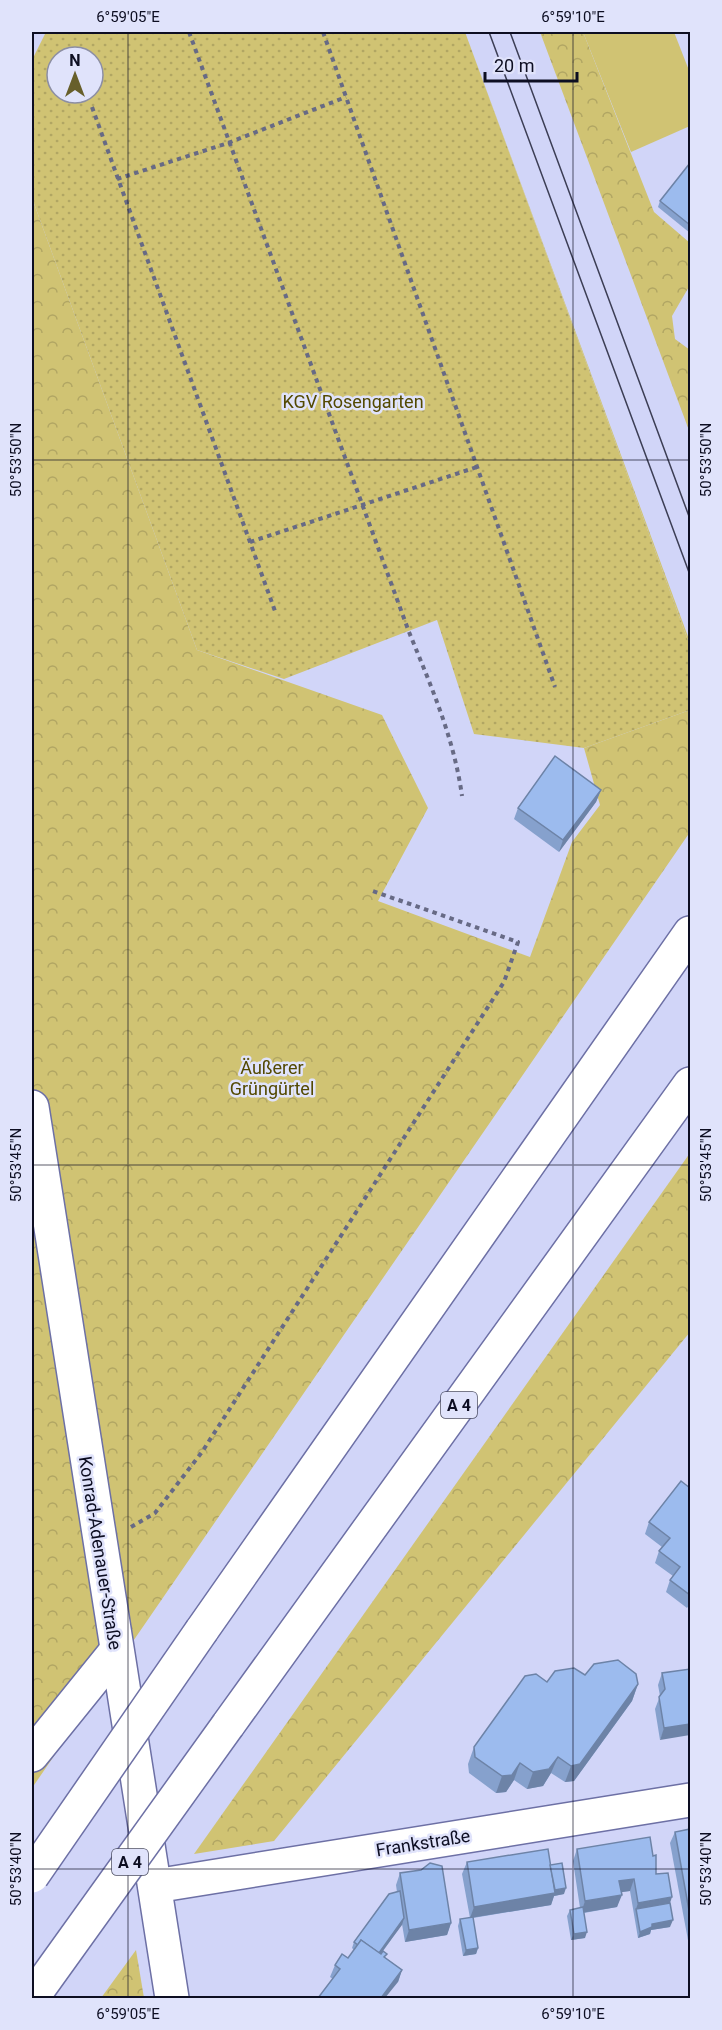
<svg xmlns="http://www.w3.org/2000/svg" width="722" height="2030" font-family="Roboto,sans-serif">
  <defs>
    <pattern id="forest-crowns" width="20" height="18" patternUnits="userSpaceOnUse" patternTransform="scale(1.5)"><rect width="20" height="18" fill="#d0c373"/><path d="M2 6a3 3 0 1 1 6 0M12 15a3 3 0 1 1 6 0" fill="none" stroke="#b1a663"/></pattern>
    <pattern id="garden-dots" width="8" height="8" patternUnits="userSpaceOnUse" patternTransform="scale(1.5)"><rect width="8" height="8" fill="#d0c373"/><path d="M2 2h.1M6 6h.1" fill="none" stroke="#b1a663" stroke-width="1.8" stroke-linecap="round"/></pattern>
  </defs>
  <rect width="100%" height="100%" fill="#d1d5f8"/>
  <polygon fill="#d0c373" points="583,32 674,32 690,73 690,126 631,152"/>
  <g fill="url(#forest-crowns)">
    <polygon points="465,32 690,642 690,646"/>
    <polygon points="540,32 583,32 654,212 690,243 690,285 672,316 675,339 690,350 690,433"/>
    <polygon points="32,198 197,650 382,715 428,808 378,901 530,957 572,842 600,805 584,748 690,710 690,832 32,1788"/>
    <polygon points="690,1153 690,1332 274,1841 194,1854"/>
    <polygon points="136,1950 144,1998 101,1998"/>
  </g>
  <path fill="url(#garden-dots)" fill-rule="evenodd" d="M46 32H465L690 646V710L584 748 474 734 437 620 284 679 197 650 32 198V60ZM57 57H93V93H57Z"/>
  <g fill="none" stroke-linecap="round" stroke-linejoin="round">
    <g stroke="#6d70a5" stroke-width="36">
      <g id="minor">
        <polyline points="32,1107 172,1998"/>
        <polyline points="32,1755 116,1651"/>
        <polyline points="155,1886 690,1800"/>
      </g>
    </g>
    <g stroke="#6d70a5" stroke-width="36">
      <g id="highway">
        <polyline points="202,1630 690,933"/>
        <polyline points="228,1725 690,1084"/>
      </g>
    </g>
    <g stroke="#676a85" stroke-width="4" stroke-dasharray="4.5 4.5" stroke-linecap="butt">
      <path d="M189 32 409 632C431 686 454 738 462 796"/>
      <polyline points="323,32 555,687"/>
      <polyline points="92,107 275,611"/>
      <polyline points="117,179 228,143 346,97"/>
      <polyline points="250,542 477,467"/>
      <polyline points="131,1527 155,1513 202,1452 504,982 518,942 370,890"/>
    </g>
    <use href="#minor" stroke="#fff" stroke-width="33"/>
    <use href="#highway" stroke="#fff" stroke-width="33"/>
    <g stroke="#3c3e55" stroke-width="1.5">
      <polyline points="489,32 690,575"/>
      <polyline points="510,32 690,519"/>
    </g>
    <g stroke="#6d70a5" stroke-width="36" stroke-linecap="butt">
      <g id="highway-bridge">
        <polyline points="32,1876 202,1630"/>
        <polyline points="32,1998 228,1725"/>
      </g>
    </g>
    <use href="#highway-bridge" stroke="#fff" stroke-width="33"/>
  </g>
  <g fill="#86a1cd">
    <polygon points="690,163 690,233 658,207 660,201"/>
    <polygon points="601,790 596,802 559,852 514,819 518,808"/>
    <polygon points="690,1488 690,1604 687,1608 666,1592 670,1580 673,1576 655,1563 659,1551 662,1547 645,1534 649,1522"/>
    <polygon points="690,1669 660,1740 655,1709 660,1696 658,1685 662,1673"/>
    <polygon points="547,1682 638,1684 632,1701 574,1781 565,1782 551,1773 543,1786 527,1789 514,1780 506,1792 496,1793 469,1773 468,1764 474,1747"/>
    <polygon points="690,1829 690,1951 670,1843 675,1832"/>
    <polygon points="577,1849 653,1856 656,1874 670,1903 670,1927 651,1930 650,1934 638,1938 630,1891 621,1892 617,1907 584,1913 585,1938 571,1940 567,1916 570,1910 580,1908 573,1861"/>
    <polygon points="467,1862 550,1865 564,1894 554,1896 551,1905 473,1918 478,1948 476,1954 463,1956 458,1926 460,1919 470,1918 462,1874"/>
    <polygon points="400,1873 451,1923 447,1935 405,1942 402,1924 381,1954 402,1970 398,1982 333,1979 330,1977 335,1965 348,1958 354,1950 352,1948 354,1942 397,1892 396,1885"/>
  </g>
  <g fill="#6d83a7">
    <polygon points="601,790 596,802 559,852 563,840"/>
    <polygon points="638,1684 632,1701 574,1781 565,1782 571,1766"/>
    <polygon points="690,1724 690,1735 660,1740 664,1728"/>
    <polygon points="558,1757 551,1773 543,1786 527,1789 533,1772"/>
    <polygon points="520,1763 514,1780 506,1792 496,1793 502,1776"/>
    <polygon points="634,1879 630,1891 615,1893 619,1881"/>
    <polygon points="566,1888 564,1894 554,1896 551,1905 470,1918 474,1907"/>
    <polygon points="622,1895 617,1907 581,1913 585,1901"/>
    <polygon points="672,1897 668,1909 636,1909 638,1903"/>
    <polygon points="404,1918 402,1925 373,1964 376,1957"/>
    <polygon points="673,1920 670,1927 651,1930 650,1934 638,1938 640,1932 652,1924"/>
    <polygon points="451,1923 447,1935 405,1942 409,1930"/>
    <polygon points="587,1932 585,1938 571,1940 574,1934"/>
    <polygon points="478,1948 476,1954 463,1956 466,1950"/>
    <polygon points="402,1970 398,1982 385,1998 381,1998"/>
  </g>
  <g fill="#9cbbee" stroke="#6d83a7" stroke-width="1.5">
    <polygon points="690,163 690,225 660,201"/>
    <polygon points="555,756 601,790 563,840 518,808"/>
    <polygon points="681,1481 690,1488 690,1595 670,1580 680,1567 659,1551 670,1538 649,1522"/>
    <polygon points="618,1660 636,1674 638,1684 580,1764 571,1766 558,1757 549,1769 533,1772 520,1763 512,1775 502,1776 475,1757 474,1747 525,1676 536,1674 547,1682 555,1671 574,1668 585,1675 594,1664"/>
    <polygon points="690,1669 690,1724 664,1728 659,1697 665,1689 662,1673"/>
    <polygon points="690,1829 690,1916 675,1832"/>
    <polygon points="650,1837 653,1856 656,1855 656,1874 668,1873 672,1897 638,1903 634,1879 619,1881 622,1895 585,1901 577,1849"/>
    <polygon points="548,1849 555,1893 474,1907 467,1862"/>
    <polygon points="430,1863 442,1866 451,1923 409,1930 400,1873 421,1870"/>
    <polygon points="562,1863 566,1888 555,1890 550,1865"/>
    <polygon points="400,1891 404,1918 379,1953 361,1940 358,1945 354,1942 389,1894"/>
    <polygon points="670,1903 673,1920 652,1924 652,1927 640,1932 636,1909"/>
    <polygon points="583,1907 587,1932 574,1934 570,1910"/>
    <polygon points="473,1917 478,1948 466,1950 460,1919"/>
    <polygon points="361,1940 381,1954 383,1951 387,1954 384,1957 402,1970 381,1998 318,1998 340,1969 335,1965 342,1954 348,1958"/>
  </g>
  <path fill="none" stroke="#0d0e22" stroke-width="1.5" stroke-opacity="0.45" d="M128 32V1998M573 32V1998M32 460H690M32 1165H690M32 1869H690"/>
  <g text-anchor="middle" stroke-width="5" stroke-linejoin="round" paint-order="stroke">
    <g fill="#e0e3fb" stroke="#4c4e63" stroke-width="1.5">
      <rect x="441" y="1392" width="36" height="26" rx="4.5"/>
      <rect x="112" y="1849" width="36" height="26" rx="4.5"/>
    </g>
    <g font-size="16" font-weight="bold" fill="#0d0e22">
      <text x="459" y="1411">A 4</text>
      <text x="130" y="1868">A 4</text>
    </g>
    <g font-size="18" fill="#534902" stroke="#e0e3fb">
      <text x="353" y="408">KGV Rosengarten</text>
      <text x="272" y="1074">Äußerer<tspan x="272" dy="21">Grüngürtel</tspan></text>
    </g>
    <g font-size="18" fill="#0d0e22" stroke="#e0e3fb">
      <text transform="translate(100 1553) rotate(81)" y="6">Konrad-Adenauer-Straße</text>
      <text transform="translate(423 1843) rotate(-9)" y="6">Frankstraße</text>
    </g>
  </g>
  <rect width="722" height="2030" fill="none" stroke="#e0e3fb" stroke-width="66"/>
  <g transform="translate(75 75)"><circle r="28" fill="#e0e3fb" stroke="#8c8ea4" stroke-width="1.5"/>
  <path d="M0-4.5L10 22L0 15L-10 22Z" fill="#675f2b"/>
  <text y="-9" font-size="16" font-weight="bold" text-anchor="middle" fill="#0d0e22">N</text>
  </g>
  <path d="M485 72v9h92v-9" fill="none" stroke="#0d0e22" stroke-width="3"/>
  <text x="494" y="72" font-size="18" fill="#0d0e22" stroke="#e0e3fb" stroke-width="4.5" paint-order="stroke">20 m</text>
  <rect x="33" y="33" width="656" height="1964" fill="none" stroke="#0d0e22" stroke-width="2"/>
  <g font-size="15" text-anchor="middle" fill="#0d0e22">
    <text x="128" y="22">6°59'05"E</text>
    <text x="573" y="22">6°59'10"E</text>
    <text transform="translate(16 460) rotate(-90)" y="5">50°53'50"N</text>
    <text transform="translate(706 460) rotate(-90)" y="5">50°53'50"N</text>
    <text transform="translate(16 1165) rotate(-90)" y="5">50°53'45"N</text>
    <text transform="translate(706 1165) rotate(-90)" y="5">50°53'45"N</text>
    <text transform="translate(16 1869) rotate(-90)" y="5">50°53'40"N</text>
    <text transform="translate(706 1869) rotate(-90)" y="5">50°53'40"N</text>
    <text x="128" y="2019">6°59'05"E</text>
    <text x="573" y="2019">6°59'10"E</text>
  </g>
</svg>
